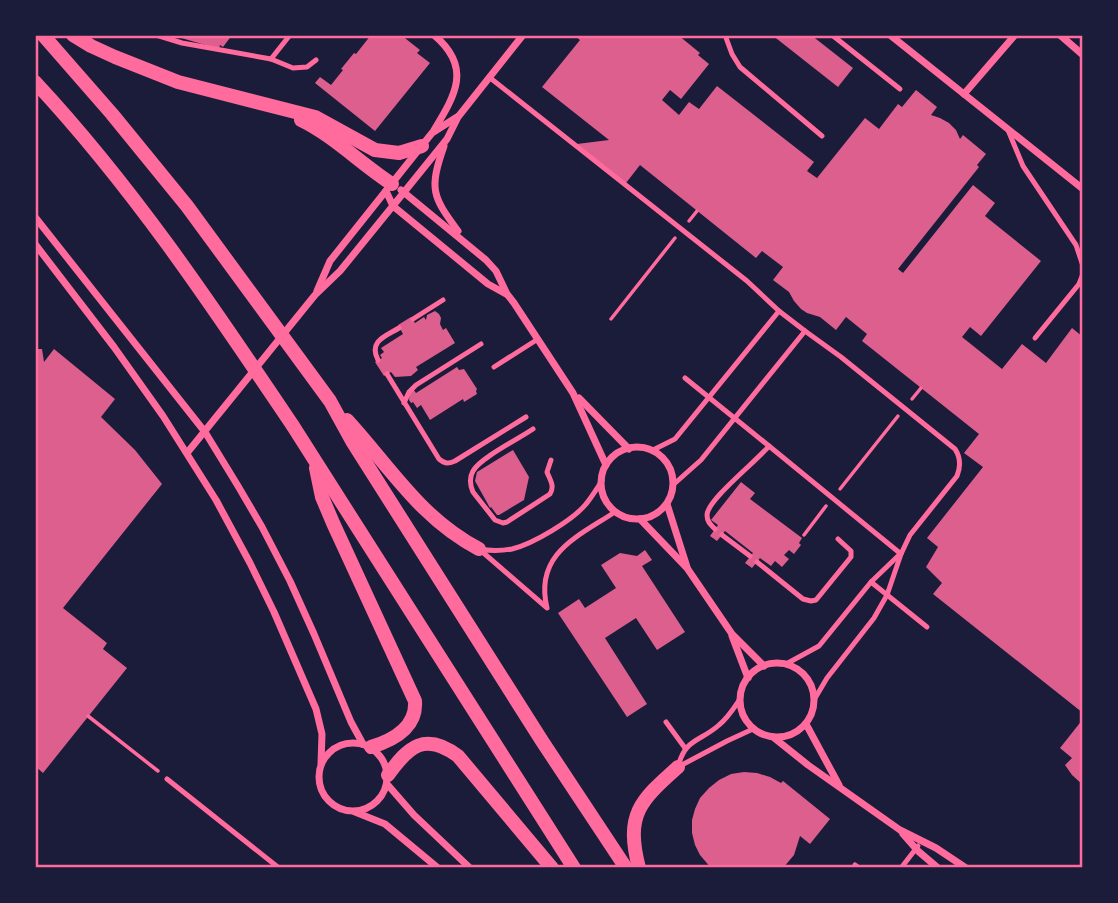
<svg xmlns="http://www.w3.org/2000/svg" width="1118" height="903" font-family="'Fira Sans Condensed',sans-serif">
  <rect width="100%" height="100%" fill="#1b1b3a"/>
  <g fill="#dd5f8e">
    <polygon points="171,35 232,35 223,47 220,45 219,49"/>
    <polygon points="371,35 401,35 420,50 417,53 430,63 375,131 315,83 320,77 331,85 343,70 341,69 354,53 356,54"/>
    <polygon points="574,35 678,35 700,53 698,55 709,64 681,99 670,90 662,100 679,115 689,102 699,109 717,86 814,162 807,171 817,178 865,118 879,129 898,104 902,107 916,90 937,107 931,115 940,118 949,123 956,130 960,139 963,135 986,154 977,165 979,167 898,269 903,273 973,185 995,203 985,216 1041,261 981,336 970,327 962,337 1002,369 1022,344 1046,363 1072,328 1083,337 1083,713 933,594 942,583 926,567 938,547 927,538 983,467 964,453 979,434 862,341 867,334 846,317 836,330 820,317 807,313 801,309 794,301 789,292 773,280 783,267 762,251 756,258 640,165 626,183 577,144 609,140 542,87 580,40"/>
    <polygon points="772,35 811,35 853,68 838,87"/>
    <polygon points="435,311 439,314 441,318 440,324 443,330 446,328 455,343 416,367 418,370 411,376 395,377 391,372 384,376 375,362 382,358 380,355 384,352 381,348 403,334 398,325 411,317 415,323 424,317 426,320 427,315"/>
    <polygon points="35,349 42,349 44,362 54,349 115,399 101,417 135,450 162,484 63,608 107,643 103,649 127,668 43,773 35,766"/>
    <polygon points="457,367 459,370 464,369 477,389 476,391 477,394 464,402 463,399 430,420 421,405 417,408 413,402 411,403 409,400 410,392 413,389 416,393"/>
    <polygon points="513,450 529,477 524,500 499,515 497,515 491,507 490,508 475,481 477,472"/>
    <polygon points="741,482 755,493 750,499 802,538 799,543 801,545 794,554 789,550 784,555 789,559 782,567 775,561 771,566 760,558 752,568 745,563 753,553 725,531 717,541 710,536 718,525 711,520"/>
    <polygon points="645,550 652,560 642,566 685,632 657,650 636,618 605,638 647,704 627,717 558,613 579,599 585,608 616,588 601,565 620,553 637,556"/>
    <polygon points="1083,719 1083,785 1072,775 1065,765 1072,758 1060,748"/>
    <polygon points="744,772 757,773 770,777 781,783 783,781 830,819 810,844 800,836 794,855 783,868 711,868 700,855 695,845 692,833 692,820 695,809 700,798 709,788 719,780 731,774"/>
  </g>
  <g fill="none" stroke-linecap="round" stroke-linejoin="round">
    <g stroke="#ff6b9d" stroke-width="3.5">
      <polyline points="689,221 697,211"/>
      <polyline points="611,319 675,238"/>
      <polyline points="912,399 921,388"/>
      <polyline points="840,489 898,416"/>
      <polyline points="804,535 826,506"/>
      <polyline points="88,716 158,771"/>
    </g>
    <g stroke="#ff6b9d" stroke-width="5">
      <polyline points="156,35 182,43 271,59 293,68 307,67 316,60"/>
      <polyline points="725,35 732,54 740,67 822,136"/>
      <polyline points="832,35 900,89"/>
      <polyline points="271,59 290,35"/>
      <path d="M489 77 747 281 779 311 805 331 841 357 955 449C961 458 961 466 957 476L910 535 901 554 887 595 874 618 827 678 814 700"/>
      <polyline points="1008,130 1023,166 1076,245 1083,266"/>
      <polyline points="413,319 443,300"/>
      <polyline points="1035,338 1079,284 1083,274"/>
      <path d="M378 360C368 341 386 336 399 328"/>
      <polyline points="494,367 538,339"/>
      <path d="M387 374 439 459C445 464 448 464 455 461L526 417"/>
      <polyline points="685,378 769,446"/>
      <polyline points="404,403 409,392 416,385 481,344"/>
      <path d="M533 429C520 438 480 458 473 471 469 478 470 485 473 492L495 520 503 523 507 522 550 494C555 486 550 480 547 472L551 460"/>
      <polyline points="653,450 675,439 779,311"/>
      <polyline points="674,484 701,460 805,331"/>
      <path d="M715 529C711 525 707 522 707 515 707 500 758 460 769 446L901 554"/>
      <polyline points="722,535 750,556"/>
      <path d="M479 549C490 551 501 551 512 549 533 544 573 520 586 504 592 497 597 488 602 481"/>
      <polyline points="479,549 546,607"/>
      <polyline points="757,562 803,599 811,601 816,600 851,557 851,551 838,539"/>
      <polyline points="871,582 927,627"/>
      <path d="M547 608C534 554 577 537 615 512"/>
      <polyline points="786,664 819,646 871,582 898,556"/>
      <polyline points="666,722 685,748"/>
      <path d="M678 767C685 738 700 742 719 725 728 718 734 708 740 699"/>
      <polyline points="678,767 727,741 753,729"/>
      <polyline points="167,779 279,868"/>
      <polyline points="855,865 859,868"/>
      <polyline points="901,868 918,846"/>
    </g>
    <g stroke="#ff6b9d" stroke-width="7">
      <path d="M434 35C472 67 456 94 434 130"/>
      <polyline points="890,35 1083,189"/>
      <polyline points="1060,35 1083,55"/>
      <polyline points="964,94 1015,35"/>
      <path d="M444 146C429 189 432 196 458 231"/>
      <polyline points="401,190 486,260 496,271 507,294 514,303 573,393 606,465"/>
      <polyline points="386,191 393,206 488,284 506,294"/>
      <polyline points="35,217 205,432 238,486 262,527 290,581 314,634 351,722 363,744"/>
      <polyline points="35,244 114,347 163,416 216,500 250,563 274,612 316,709 322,734 321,764"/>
      <polyline points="317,291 330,261 432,133 457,117"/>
      <polyline points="579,398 629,449"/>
      <circle cx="637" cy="483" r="36"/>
      <polyline points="187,453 315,295 340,271 405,191 447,139 458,117 523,35"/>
      <polyline points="667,504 687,567"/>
      <polyline points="640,519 687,568 732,634 764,666"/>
      <polyline points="732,636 748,678"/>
      <circle cx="777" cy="700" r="37"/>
      <polyline points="806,724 839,785"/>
      <polyline points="773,737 808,765 900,830 936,848 966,868"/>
      <circle cx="353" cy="777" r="34"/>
      <polyline points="387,784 414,815 470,868"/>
      <polyline points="355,812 385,824 438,868"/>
      <polyline points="903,834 918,851 938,868"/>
    </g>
    <g stroke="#ff6b9d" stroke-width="14">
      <polyline points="43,35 112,114 187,206 330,401 352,441 542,741 626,868"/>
      <polyline points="73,35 91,46 115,57 178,82 315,117 375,150 399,153 422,146"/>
      <path d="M35 82C133 187 213 307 293 426L574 868"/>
      <path d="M301 120C334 136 361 164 392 184"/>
      <path d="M347 420C391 468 420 518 479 549"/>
      <path d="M316 468 322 497 333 523 415 701C417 727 394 740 371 747"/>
      <path d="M388 775C408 747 425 731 458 756L552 868"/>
      <path d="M639 868C625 814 640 801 678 767"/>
    </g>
  </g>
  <rect width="1118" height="903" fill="none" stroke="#1b1b3a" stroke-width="74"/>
  <rect x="37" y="37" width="1044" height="829" fill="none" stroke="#ff6b9d" stroke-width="2.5"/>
</svg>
